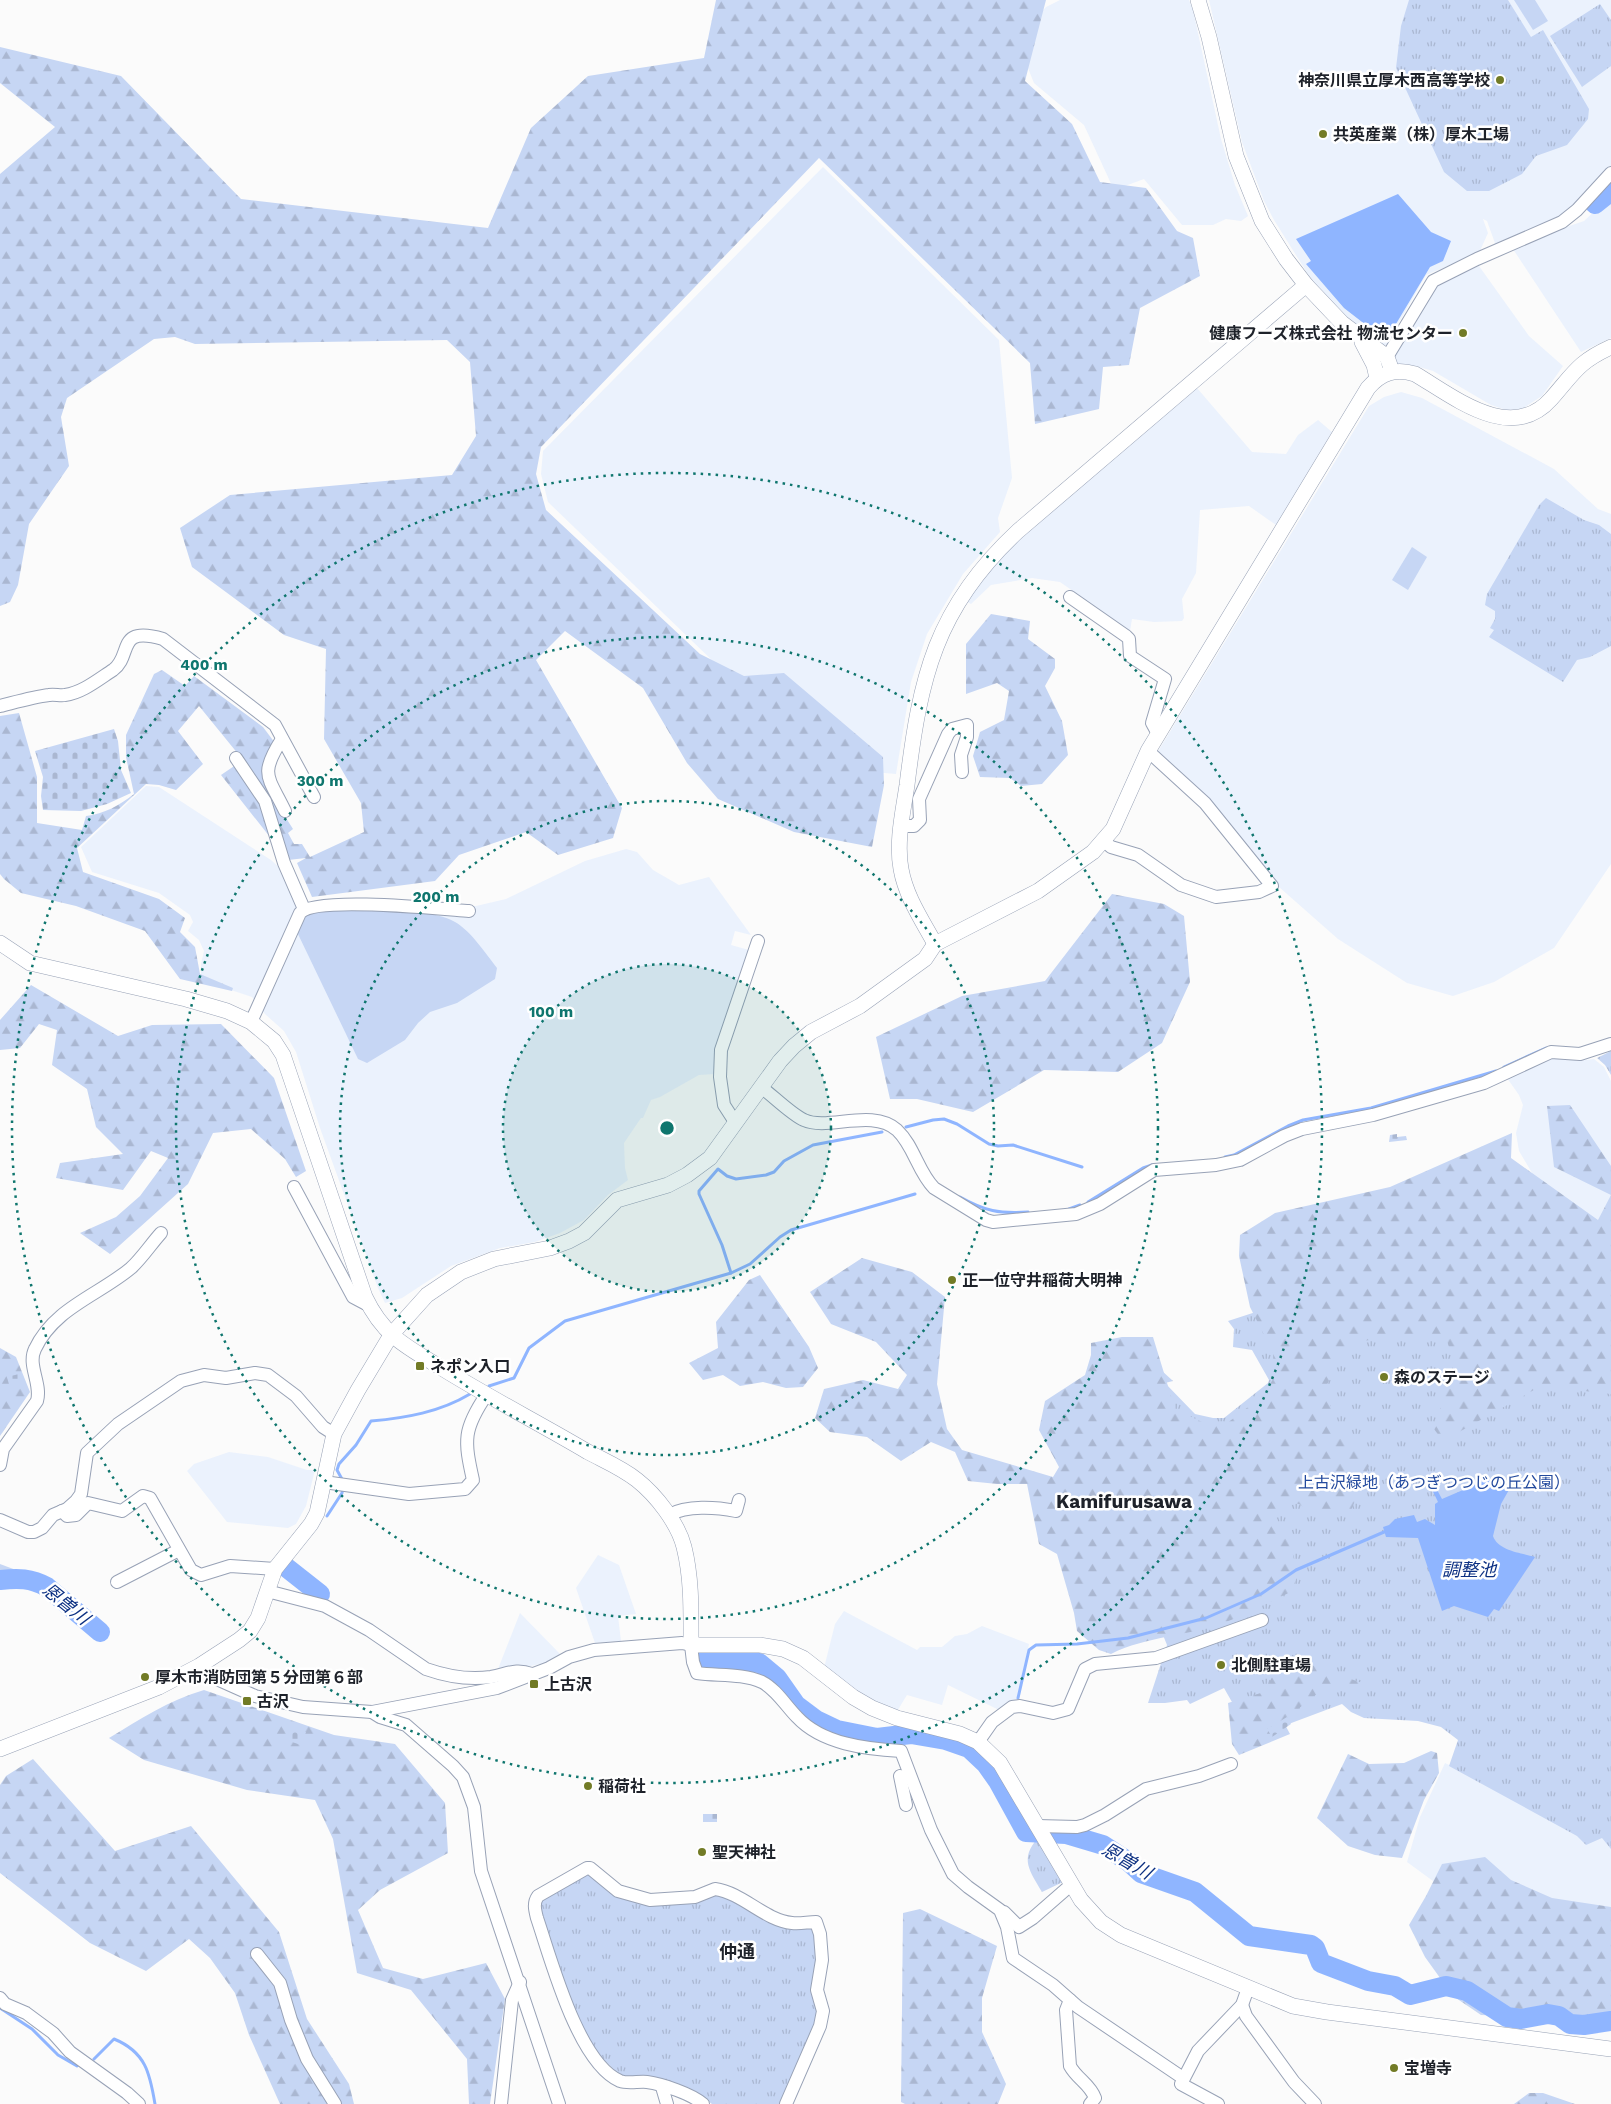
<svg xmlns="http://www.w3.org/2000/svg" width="1611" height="2104" font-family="'Work Sans','Noto Sans JP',sans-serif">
  <defs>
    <pattern id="grass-tufts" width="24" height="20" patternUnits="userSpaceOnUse" patternTransform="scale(1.25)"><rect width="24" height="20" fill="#c6d6f4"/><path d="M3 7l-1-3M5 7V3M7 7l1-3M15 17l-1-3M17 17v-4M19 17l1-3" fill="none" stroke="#aab7d1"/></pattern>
    <pattern id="forest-firs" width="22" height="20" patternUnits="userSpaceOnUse" patternTransform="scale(1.25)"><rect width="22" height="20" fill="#c6d6f4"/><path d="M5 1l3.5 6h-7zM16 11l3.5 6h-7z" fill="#aab7d1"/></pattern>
    <pattern id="cemetery-stones" width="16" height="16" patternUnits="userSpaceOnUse" patternTransform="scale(1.25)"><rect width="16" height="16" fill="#c6d6f4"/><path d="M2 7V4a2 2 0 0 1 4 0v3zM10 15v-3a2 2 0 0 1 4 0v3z" fill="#aab7d1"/></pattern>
  </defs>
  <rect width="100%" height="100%" fill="#fbfbfb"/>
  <g fill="#ebf2fd">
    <polygon points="1060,0 1189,0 1193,10 1221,139 1235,185 1248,216 1241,221 1226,219 1213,225 1182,225 1144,179 1114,190 1084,125 1034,83 1022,53 1039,15 1046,7"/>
    <polygon points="1209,0 1611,0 1611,166 1572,210 1560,219 1496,246 1487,221 1483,219 1488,233 1479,253 1426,275 1386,345 1381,346 1346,318 1311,279 1274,220 1264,201 1242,142"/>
    <polygon points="823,167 999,340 1012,478 998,518 1000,532 963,574 927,634 911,682 896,774 873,772 746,693 548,502 541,474 543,451"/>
    <polygon points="1611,196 1611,338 1581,352 1511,246 1584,221"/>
    <polygon points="1479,266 1529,336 1563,366 1542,396 1522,409 1506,410 1491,405 1433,371 1416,366 1393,367 1391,360 1437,285 1440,282"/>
    <polygon points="1197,388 1252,452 1286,454 1298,435 1318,420 1332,432 1276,525 1249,506 1200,510 1196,573 1182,599 1184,618 1182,621 1154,622 1132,619 1130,631 1060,582 1032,578 991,585 971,604 964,600 998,558"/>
    <polygon points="1401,392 1422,398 1554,469 1598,509 1611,514 1611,864 1554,948 1494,982 1453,996 1407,983 1338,939 1279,887 1211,801 1157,753 1369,406 1384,397"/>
    <polygon points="146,786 159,787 271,860 298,884 304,898 309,903 476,906 506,899 585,861 626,849 637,852 653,870 679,885 709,877 751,935 735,931 731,945 749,950 715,1074 699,1075 660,1097 651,1100 643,1118 641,1118 624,1143 625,1168 628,1180 608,1195 584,1220 560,1233 535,1242 500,1248 451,1266 402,1298 385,1303 378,1288 320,1128 296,1052 284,1031 265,1014 252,997 201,980 201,964 204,951 199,940 188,931 193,922 190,915 159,893 92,872 81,847"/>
    <polygon points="1544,1057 1567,1057 1577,1061 1594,1059 1604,1067 1611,1081 1611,1216 1581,1238 1544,1193 1519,1151 1516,1133 1523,1105 1519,1095 1507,1078"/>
    <polygon points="229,1452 268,1457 307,1470 315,1470 306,1506 296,1524 288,1528 227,1522 187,1471 194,1464"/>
    <polygon points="598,1555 619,1565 636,1614 618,1616 621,1641 595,1643 576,1588"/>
    <polygon points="844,1611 917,1650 920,1647 942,1647 955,1636 967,1634 982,1626 1029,1644 1017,1702 999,1710 948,1685 942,1705 907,1695 896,1713 875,1704 824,1668 835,1624"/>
    <polygon points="520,1613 562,1656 544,1663 496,1674"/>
    <polygon points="1445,1763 1591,1834 1611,1836 1611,1916 1449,1887 1433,1881 1407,1862 1420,1817"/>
  </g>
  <g fill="url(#grass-tufts)">
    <polygon points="1409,0 1508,0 1531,37 1543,30 1589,109 1588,119 1567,145 1536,156 1522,174 1489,191 1467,191 1444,172 1396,68 1401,26"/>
    <polygon points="1600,4 1611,20 1611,66 1582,87 1550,36"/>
    <polygon points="1546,498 1584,520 1599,525 1611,534 1611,646 1590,657 1577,660 1563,682 1489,637 1494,630 1490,628 1495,619 1495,611 1485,605 1487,594 1539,505"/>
    <polygon points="1611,1051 1611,1075 1605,1065 1597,1058"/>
    <polygon points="1611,1290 1611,1849 1602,1838 1586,1845 1577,1836 1449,1766 1458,1740 1441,1727 1418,1721 1364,1718 1351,1712 1342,1704 1265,1733 1245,1725 1224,1688 1190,1704 1187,1700 1165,1703 1148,1703 1167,1645 1150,1603 1177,1427 1149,1359 1173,1381 1165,1383 1195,1414 1213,1418 1224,1418 1268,1383 1269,1380 1252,1350 1233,1347 1234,1329 1228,1321 1265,1309"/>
    <path d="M1038 1838 1063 1882 1042 1892C1030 1871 1019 1859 1038 1838Z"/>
    <polygon points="588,1870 621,1896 719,1892 815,1928 819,2012 782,2100 779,2104 712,2104 697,2093 624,2079 599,2055 586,2039 538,1911 544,1896"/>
  </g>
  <g fill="url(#forest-firs)">
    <path d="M716 0H1046L1025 81 1072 124 1100 182 1146 188 1177 231 1193 238 1200 276 1140 308 1129 365 1103 367 1099 409 1035 424 1030 363 819 158 541 447 536 474 546 510 700 654 744 676 784 673 883 757 884 785 872 847 794 832 718 799 687 763 643 688 565 631 536 660 622 808 613 838 558 855 526 832 459 855 435 881 312 897 297 863 306 858 288 860 221 775 243 760 199 706 178 731 203 764 176 790 159 785 146 784 77 848 83 872 159 899 185 918 180 932 195 947 200 974 233 988 232 991 180 979 145 931 76 906 21 893 4 879 0 874V716L19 713 37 777V823L82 830 86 816C104 814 120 805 134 794L126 757V735L154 674 162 670 185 686 194 676 263 727 275 743 265 775 286 818 293 829 288 833 294 844H302L310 857 364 832 361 803 324 739 326 649 284 635 192 567 180 528 230 495 452 475 476 436 470 362 447 340 195 344 175 337 154 339 67 398 61 417 69 466 29 524 18 585 10 602 0 606V174L55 127 0 83V47L121 76 241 199 488 228 531 128 588 76 704 58Z"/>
    <polygon points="991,614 1030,621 1028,639 1055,659 1055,668 1045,686 1062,721 1068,755 1042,784 1021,786 1010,778 980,777 973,756 980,732 1004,720 1009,691 997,683 966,694 966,644"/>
    <polygon points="1112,894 1164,904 1184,916 1190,982 1162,1043 1118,1072 1044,1070 973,1112 917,1099 890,1099 876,1037 962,996 1045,981"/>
    <polygon points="31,985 118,1036 152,1025 221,1024 274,1078 306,1171 296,1177 285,1159 251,1129 213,1133 188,1184 110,1254 80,1233 116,1217 140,1196 168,1158 151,1151 123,1190 56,1178 60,1163 123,1154 96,1127 87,1089 52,1065 57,1030 39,1024 20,1048 0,1050 0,1020"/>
    <path d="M1570 1105 1611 1166V1394L1541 1386 1443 1441 1434 1429 1454 1362 1447 1341 1420 1335 1351 1342 1325 1388 1340 1438 1373 1456 1350 1513 1315 1515 1299 1504 1280 1502 1276 1517C1287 1538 1303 1568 1293 1591 1271 1601 1249 1613 1226 1622 1190 1636 1146 1636 1111 1654L1099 1650 1077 1631 1074 1613 1057 1554 1039 1544 1027 1484H997L968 1481 955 1452 931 1442 901 1461 867 1437 830 1432 815 1418 824 1389 863 1380 898 1389 907 1375 876 1342 831 1324 810 1292 862 1258 912 1272 945 1297 937 1384 947 1429 962 1450 1053 1477 1059 1467 1039 1430 1045 1401 1085 1375 1091 1355V1343L1122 1337H1153L1175 1409 1202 1422 1226 1424 1261 1397 1274 1378 1273 1353 1250 1307 1239 1256 1240 1235 1275 1213 1390 1187 1512 1133 1511 1158 1598 1220 1611 1195 1554 1167 1547 1106Z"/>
    <polygon points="760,1275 809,1347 818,1368 803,1387 786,1388 763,1382 740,1386 723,1375 703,1380 689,1363 718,1348 716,1322 749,1280"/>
    <polygon points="0,1348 16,1357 30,1392 0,1436"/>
    <polygon points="0,1564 24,1573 25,1583 0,1578"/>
    <polygon points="1292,1658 1362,1683 1354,1691 1328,1685 1283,1721 1290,1734 1239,1755 1232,1744 1228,1703 1264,1692 1282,1659"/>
    <path d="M204 1690 334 1735 395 1744 445 1803 448 1853 380 1890 358 1910 383 1968 423 1979 486 1963 505 1999 490 2104H469L467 2059 411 1990 357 1973 333 1839 315 1800 247 1790 144 1760 109 1738C139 1720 169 1700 204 1690Z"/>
    <polygon points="1431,1751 1437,1753 1439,1773 1424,1800 1402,1858 1375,1855 1348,1846 1317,1818 1348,1754 1369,1764 1404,1763"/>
    <polygon points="33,1759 115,1851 191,1826 279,1932 307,2019 349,2084 354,2104 280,2104 249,2035 235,1993 210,1958 189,1939 146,1971 90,1943 0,1873 0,1785 6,1776"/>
    <polygon points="1485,1857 1511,1880 1552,1898 1611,1907 1611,2017 1596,2020 1481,2015 1453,1996 1425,1957 1409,1925 1426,1896 1442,1864"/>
    <polygon points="920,1909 997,1946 982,1998 982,2032 1006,2084 998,2104 905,2104 901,2102 903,1913"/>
    <polygon points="1529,2093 1543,2093 1575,2104 1514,2104"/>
  </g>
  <g fill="url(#cemetery-stones)">
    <polygon points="114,729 118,741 121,770 131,793 107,804 81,811 43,810 41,796 43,777 35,751"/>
    <polygon points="1397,1134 1397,1137 1406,1136 1407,1140 1389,1142 1390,1135"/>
    <polygon points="19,1374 22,1386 10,1388 7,1377"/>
    <polygon points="1287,1717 1291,1724 1272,1737 1267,1729"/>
    <polygon points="291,1726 306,1732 301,1745 286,1740"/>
    <rect x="703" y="1814" width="14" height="8"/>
  </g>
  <g fill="#c6d6f4">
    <polygon points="1514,0 1535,0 1548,21 1533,30"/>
    <polygon points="1412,547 1427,557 1408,590 1392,580"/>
    <path d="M320 910C354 910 427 906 455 922 471 931 486 954 497 968L495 979 457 1003 430 1012 418 1023 405 1040 367 1063 358 1059 297 932 306 916Z"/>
  </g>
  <g fill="#8fb5ff">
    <polygon points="1398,194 1431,232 1451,241 1443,261 1430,267 1387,339 1384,339 1344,308 1306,264 1311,261 1296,239"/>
    <path d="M1429 1475 1442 1499 1498 1475 1510 1488 1501 1504 1493 1536C1498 1551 1522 1553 1535 1557L1499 1611 1494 1609 1488 1617 1454 1606 1442 1611 1418 1538 1386 1537 1383 1527 1389 1525 1395 1519 1414 1515 1417 1522 1425 1519 1435 1525V1504L1438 1502 1426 1477Z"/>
  </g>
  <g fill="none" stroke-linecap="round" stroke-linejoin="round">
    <g stroke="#8fb5ff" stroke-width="3">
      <polyline points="1504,1067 1546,1048"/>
      <polyline points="906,1127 933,1120 944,1119 957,1124 989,1144 998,1146 1013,1145 1082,1167"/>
      <polyline points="1225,1157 1234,1155 1288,1126 1303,1120 1371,1108 1496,1071"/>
      <path d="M960 1197C985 1211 999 1214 1028 1212"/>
      <polyline points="1088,1202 1143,1168 1152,1165"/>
      <polyline points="1069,1209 1080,1205"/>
      <polyline points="731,1273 722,1245 699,1194 699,1191 718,1169 727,1176 736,1179 766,1175 774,1172 784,1161 813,1145 882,1132"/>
      <polyline points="489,1386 514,1378 529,1348 565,1321 731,1273 750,1264 780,1237 791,1230 915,1194"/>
      <path d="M343 1481 337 1470 339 1464 356 1445 371 1421C406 1418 440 1412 470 1394"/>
      <polyline points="327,1516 342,1493 343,1487"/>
      <polyline points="1018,1698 1029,1650 1036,1645 1077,1644 1128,1638 1206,1618 1261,1594 1296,1570 1384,1532"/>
      <polyline points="0,2008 32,2029 58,2055 77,2066"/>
      <path d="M94 2059 114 2039C146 2052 150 2074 155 2104"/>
    </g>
    <g stroke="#8fb5ff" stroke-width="20">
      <polyline points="1595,204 1611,191"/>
      <polyline points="287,1568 320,1594"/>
      <path d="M0 1580C18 1578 31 1578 47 1587L100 1632"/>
      <polyline points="703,1660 759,1663 777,1678 796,1705 816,1720 837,1730 877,1738 911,1734 946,1740 969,1748 986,1764 998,1781 1026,1832 1066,1834 1103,1845 1129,1862 1141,1873 1195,1892 1249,1936 1311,1945 1315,1948 1321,1963 1368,1981 1395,1986 1410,1995 1446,1986 1467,1991 1507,2017 1521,2019 1548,2014 1559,2016 1570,2024 1584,2025 1611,2021"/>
    </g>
    <g stroke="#98a2b6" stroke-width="14">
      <g id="minor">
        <polyline points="1387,357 1433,281 1477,259 1562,222 1577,210 1611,173"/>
        <polyline points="1070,597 1126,636 1129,639 1130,656 1165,679 1152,723 1158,734"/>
        <path d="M0 706C16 702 33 697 49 695 55 694 60 696 65 695 82 693 99 679 113 670 133 656 115 625 163 639L275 725 314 797"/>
        <path d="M282 739C259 775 268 776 285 811"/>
        <polyline points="236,758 265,801 284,863 304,909"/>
        <polyline points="901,826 914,826 920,820 919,799 948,734 952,729 967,725 967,737 961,755 962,772"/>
        <polyline points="1104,841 1111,847 1138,855 1181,885 1216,897 1259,892 1272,886 1205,803 1148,751"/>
        <path d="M251 1022 300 913C316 896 441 909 469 911"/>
        <path d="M761 1087C772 1095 792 1115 804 1120 828 1131 872 1108 897 1130 914 1146 918 1172 934 1188L986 1220 993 1222 1076 1214 1100 1204 1154 1170 1216 1165 1240 1160 1284 1136 1302 1129 1373 1115 1484 1083 1551 1052 1580 1054 1611 1044"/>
        <polyline points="735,1122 724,1105 720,1077 721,1050 758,941"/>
        <polyline points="294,1187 353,1297 370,1306"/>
        <path d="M0 1465 3 1449 37 1401C42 1384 27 1365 35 1349 54 1308 99 1295 131 1268 142 1258 151 1244 161 1233"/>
        <path d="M324 1482 409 1494 465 1489 473 1480C464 1440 463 1429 487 1394"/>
        <polyline points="62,1511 67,1516 76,1515 88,1503 122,1511 143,1496 150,1498 191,1570 201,1575 230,1566 275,1569"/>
        <path d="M669 1515C687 1505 716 1507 736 1511L739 1500"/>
        <polyline points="0,1520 28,1532 34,1532 42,1528 53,1515 67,1509 76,1501 81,1494 87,1453 118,1424 181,1381 204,1375 226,1378 255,1373 268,1375 296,1396 323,1427 334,1434"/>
        <polyline points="117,1582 179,1550"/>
        <path d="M267 1591 325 1606 369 1630 426 1669C446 1676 470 1680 491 1677 508 1674 515 1668 532 1674"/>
        <path d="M199 1666 208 1675 255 1696 303 1707 372 1712 497 1688 549 1668 569 1657 594 1650 682 1643 691 1645 693 1662 697 1673C717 1676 742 1673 762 1682 776 1689 786 1706 797 1717 822 1744 866 1749 901 1751L931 1830 953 1874 968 1887 1000 1910 1007 1927 1013 1958 1053 1985 1078 2007 1183 2078"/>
        <polyline points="372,1712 380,1717 406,1725 453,1766 463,1777 474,1807 481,1871 559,2104"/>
        <polyline points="978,1742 992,1722 1012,1707 1020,1706 1053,1713 1068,1709 1085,1669 1095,1664 1156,1658 1262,1620"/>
        <polyline points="900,1776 906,1805"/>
        <polyline points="1037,1826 1077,1827 1085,1825 1105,1815 1146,1789 1199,1776 1231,1764"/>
        <polyline points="1004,1912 1019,1927 1033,1918 1072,1884"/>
        <polyline points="257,1954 280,1983 291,2020 307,2059 335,2104"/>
        <polyline points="0,1998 5,2004 26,2013 53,2033 70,2052 127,2093 139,2104"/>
        <path d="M1070 2000 1066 2010 1070 2066C1077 2079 1090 2084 1095 2098L1090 2104"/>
        <polyline points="1242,2005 1246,2016 1294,2082 1315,2104"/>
        <polyline points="662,2087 667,2104"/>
        <polyline points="501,2104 512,2000 520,1982"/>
        <path d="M703 2104C692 2094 662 2084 647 2082 639 2081 628 2084 620 2081 578 2063 551 1959 537 1918 535 1910 533 1903 538 1896L587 1868H590L618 1891 650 1900 695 1897 715 1889C743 1893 764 1920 792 1923 800 1924 808 1922 816 1922L820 1934 822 1960 817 1990 823 2011 820 2026 786 2104"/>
        <polyline points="1218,2104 1181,2084 1198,2051 1242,2005 1248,1988"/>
      </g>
    </g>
    <g stroke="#98a2b6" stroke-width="16">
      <g id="tertiary">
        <polyline points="1198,0 1209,37 1236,156 1262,221 1286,259 1306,285 1342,323 1387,357 1392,371"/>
        <polyline points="1362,342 1374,365 1377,378"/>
        <path d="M0 943 30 963 186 999 227 1011 251 1022 274 1041 283 1055 365 1297C383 1335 405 1346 440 1367 488 1397 539 1423 588 1452 605 1461 622 1468 637 1480 656 1495 678 1523 684 1547 692 1579 691 1612 691 1645H760L783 1649 803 1658 853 1697 872 1708 897 1718 960 1734 978 1742 1000 1763 1081 1900 1101 1922 1121 1935 1293 2006 1327 2012 1611 2049"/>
        <path d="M935 944C922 920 906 897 901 869 896 842 903 812 907 785 920 678 935 608 1018 531L1306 285"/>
        <path d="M0 1749 159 1687 199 1666 239 1640 250 1631 258 1618 275 1569 311 1524 317 1513 334 1434 358 1390 391 1335 427 1295 461 1272 494 1259 550 1248 569 1241 584 1233 617 1200 668 1185 687 1175 710 1158 780 1061 794 1046 811 1032 860 1006 925 959 935 944 1038 891 1093 852 1113 829 1148 751 1368 388C1381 373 1395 368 1415 374 1454 397 1511 444 1551 399 1574 373 1578 362 1611 347"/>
      </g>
    </g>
    <use href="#minor" stroke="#fff" stroke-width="12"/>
    <use href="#tertiary" stroke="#fff" stroke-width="15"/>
  </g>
  <circle cx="667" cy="1128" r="164" fill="#0f766e" fill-opacity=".12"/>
  <g fill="none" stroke="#0f766e" stroke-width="2.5" stroke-dasharray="2.5 5">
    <circle cx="667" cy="1128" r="164"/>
    <circle cx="667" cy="1128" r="327"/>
    <circle cx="667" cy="1128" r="491"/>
    <circle cx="667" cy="1128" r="655"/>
  </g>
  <g fill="#727b26" stroke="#fff" stroke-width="2">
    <circle cx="1500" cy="80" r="5"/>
    <circle cx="1323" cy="134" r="5"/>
    <circle cx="1463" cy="333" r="5"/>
    <circle cx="952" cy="1280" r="5"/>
    <rect x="415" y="1361" width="10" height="10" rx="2.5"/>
    <circle cx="1384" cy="1377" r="5"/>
    <circle cx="1221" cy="1665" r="5"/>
    <circle cx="145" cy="1677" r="5"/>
    <rect x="529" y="1679" width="10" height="10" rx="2.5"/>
    <rect x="242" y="1696" width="10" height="10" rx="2.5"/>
    <circle cx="588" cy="1786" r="5"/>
    <circle cx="702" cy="1852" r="5"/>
    <circle cx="1394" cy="2068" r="5"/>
  </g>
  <g text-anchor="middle" stroke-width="5" stroke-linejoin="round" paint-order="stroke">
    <g font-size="16" font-weight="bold" fill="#1e222a" stroke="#fff" text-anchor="start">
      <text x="1490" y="86" text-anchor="end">神奈川県立厚木西高等学校</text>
      <text x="1333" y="140">共英産業（株）厚木工場</text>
      <text x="1453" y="339" text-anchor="end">健康フーズ株式会社 物流センター</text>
      <text x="962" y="1286">正一位守井稲荷大明神</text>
      <text x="430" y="1372">ネポン入口</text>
      <text x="1394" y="1383">森のステージ</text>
      <text x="1231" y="1671">北側駐車場</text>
      <text x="155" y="1683">厚木市消防団第５分団第６部</text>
      <text x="544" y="1690">上古沢</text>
      <text x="257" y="1707">古沢</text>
      <text x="598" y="1792">稲荷社</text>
      <text x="712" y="1858">聖天神社</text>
      <text x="1404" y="2074">宝増寺</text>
    </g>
    <g font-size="16" fill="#234a9e" stroke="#fff">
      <text x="1434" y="1488">上古沢緑地（あつぎつつじの丘公園）</text>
    </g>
    <g font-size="18" font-style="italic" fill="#0d3183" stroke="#fff">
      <text x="1469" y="1576">調整池</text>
      <text transform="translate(66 1604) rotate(39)" y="6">恩曽川</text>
      <text transform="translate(1127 1861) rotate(30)" y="6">恩曽川</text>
    </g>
    <g font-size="18" font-weight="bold" fill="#1e222a" stroke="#fff">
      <text x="737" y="1958">仲通</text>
    </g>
    <g font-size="19" font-weight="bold" fill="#1e222a" stroke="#fff">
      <text x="1124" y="1508">Kamifurusawa</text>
    </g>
  </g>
  <circle cx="667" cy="1128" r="8" fill="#0f766e" stroke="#fff" stroke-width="2.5"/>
  <g font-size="15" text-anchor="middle" font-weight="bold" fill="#0f766e" stroke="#fff" stroke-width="5" stroke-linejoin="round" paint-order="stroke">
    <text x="204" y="670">400 m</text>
    <text x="320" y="786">300 m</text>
    <text x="436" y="902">200 m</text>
    <text x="551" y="1017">100 m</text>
  </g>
</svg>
